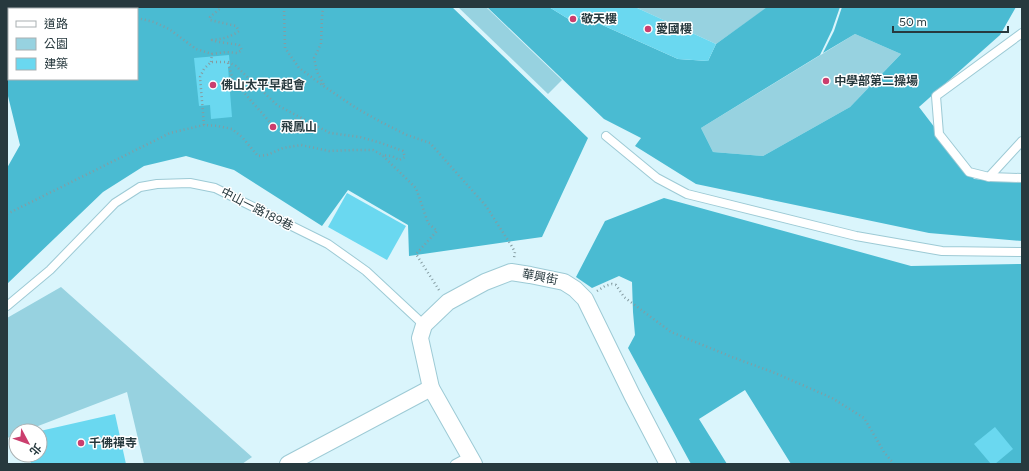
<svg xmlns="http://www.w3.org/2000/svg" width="1029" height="471" font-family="Figtree,'Noto Sans TC',sans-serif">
  <rect width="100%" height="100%" fill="#daf5fc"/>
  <g fill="#97d2e0">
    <polygon points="458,7 486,7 562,80 548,94"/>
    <polygon points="635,7 768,7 716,44"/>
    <polygon points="855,34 901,54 850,107 763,156 713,152 701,128"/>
    <polygon points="61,287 252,457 242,464 144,464 127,392 25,431 16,431 16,435 7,438 7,318"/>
  </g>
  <g fill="#4abbd2" fill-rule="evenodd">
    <path d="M7 7H452L588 138 542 237 409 256 408 225 348 190 322 226 234 170 186 156 144 166 103 192 7 284V168L20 145 7 92ZM9 9H137V79H9Z"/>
    <polygon points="487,7 549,7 575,23 580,15 678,59 708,61 716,44 767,7 840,7 832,30 820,55 701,128 713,152 763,156 850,107 901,54 855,34 823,53 834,31 842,7 1016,7 1000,35 919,107 974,179 1022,183 1022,241 929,233 696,184 635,146 641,138 604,119"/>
    <polygon points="664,198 911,266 1022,264 1022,464 791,464 745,390 699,419 727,464 691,464 628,348 635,335 633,312 632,282 619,276 592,288 576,277 605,221"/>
  </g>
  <g fill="#6ad8f0">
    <polygon points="549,7 635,7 716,44 708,61 678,59 580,15 575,23"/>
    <polygon points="229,55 230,66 228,67 232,117 211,119 210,105 199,106 194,58"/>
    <polygon points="347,193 406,226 387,260 328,227"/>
    <polygon points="115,414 126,464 31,464 29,455 40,455 40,431"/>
    <polygon points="995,427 1013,449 995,464 991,464 974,444"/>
  </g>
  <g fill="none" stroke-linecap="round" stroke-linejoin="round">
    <g stroke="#9dcad5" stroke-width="10">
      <g id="service">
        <polyline points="1022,33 936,96 939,134 969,172 989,177 1022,178"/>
        <polyline points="606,136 657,178 687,194 856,236 942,251 1022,252"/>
        <polyline points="989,177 1022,141"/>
        <polyline points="7,306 50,270 115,203 140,187 157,184 190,183 215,188 328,244 366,271 424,325"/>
        <polyline points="455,464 470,456"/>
      </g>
    </g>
    <g stroke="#9dcad5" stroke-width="18">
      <g id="minor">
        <polyline points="288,464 431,388"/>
        <polyline points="474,464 431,388 420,338 424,325 448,302 485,282 511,272 530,275 564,282 575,289 585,299 632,395 668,464"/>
      </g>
    </g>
    <g stroke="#859ca2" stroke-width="2.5" stroke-dasharray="1 3" stroke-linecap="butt">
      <polyline points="284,7 285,48 299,68 325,87 356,108 381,122 407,135 430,143 486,206 511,245 515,252 514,258"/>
      <polyline points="323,7 322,17 321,44 314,58 317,72 325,87"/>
      <polyline points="137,18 154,22 169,29 196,49 212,54"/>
      <path d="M211 62 212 54 226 52 237 53 242 50 239 45C231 43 219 43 212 40 222 39 231 37 239 31L236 26 210 20V17L222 7"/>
      <polyline points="228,63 233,80 274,127 295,122 297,116"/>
      <polyline points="204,125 200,77 204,69 211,62 228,62 236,66 277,105 311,123 330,133 360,137 381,143 403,151 405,157 399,160 392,156 382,155"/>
      <polyline points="7,214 170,133 204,125 218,126 232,129 242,137 258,156 267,155 283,148 301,145 329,151 353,150 373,150 382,155 416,188 428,223 437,231 416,254 439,290"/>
      <polyline points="597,291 605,286 612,284 616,285 624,297 671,332 732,357 775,373 832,398 864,418 884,452 894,464"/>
    </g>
    <use href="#service" stroke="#fff" stroke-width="8"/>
    <use href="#minor" stroke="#fff" stroke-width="16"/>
  </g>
  <g fill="#cb3e6e" stroke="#fff" stroke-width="1.5">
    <circle cx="573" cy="19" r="4"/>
    <circle cx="648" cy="29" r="4"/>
    <circle cx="826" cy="81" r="4"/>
    <circle cx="213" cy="85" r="4"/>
    <circle cx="273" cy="127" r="4"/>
    <circle cx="81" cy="443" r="4"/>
  </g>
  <g text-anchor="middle" stroke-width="3" stroke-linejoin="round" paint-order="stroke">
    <g font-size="12" font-weight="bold" fill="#27393e" stroke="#fff" text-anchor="start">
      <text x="581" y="23">敬天樓</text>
      <text x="656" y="33">愛國樓</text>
      <text x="834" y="85">中學部第二操場</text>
      <text x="221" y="89">佛山太平早起會</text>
      <text x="281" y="131">飛鳳山</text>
      <text x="89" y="447">千佛禪寺</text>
    </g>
    <g font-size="12" fill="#27393e" stroke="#fff">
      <text transform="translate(257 209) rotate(27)" y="4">中山一路189巷</text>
      <text transform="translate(540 277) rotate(11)" y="4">華興街</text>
    </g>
  </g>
  <rect width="1029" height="471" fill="none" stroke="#27393e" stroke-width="16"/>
  <rect x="8" y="8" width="130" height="72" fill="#ffffff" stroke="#a9b0b2"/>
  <rect x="16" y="21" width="20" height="6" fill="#ffffff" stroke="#a9b0b2"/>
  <text x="44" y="28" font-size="12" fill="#27393e">道路</text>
  <rect x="16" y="38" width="20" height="12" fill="#97d2e0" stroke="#a9b0b2"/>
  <text x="44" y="48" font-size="12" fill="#27393e">公園</text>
  <rect x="16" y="58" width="20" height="12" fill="#6ad8f0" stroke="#a9b0b2"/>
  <text x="44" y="68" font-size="12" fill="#27393e">建築</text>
  <g transform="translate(28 443) rotate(131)"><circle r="19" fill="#ffffff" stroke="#a9b0b2"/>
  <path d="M0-3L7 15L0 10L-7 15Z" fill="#cb3e6e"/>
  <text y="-6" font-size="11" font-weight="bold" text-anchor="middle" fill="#27393e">北</text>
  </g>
  <path d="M893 26v6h115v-6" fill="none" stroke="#27393e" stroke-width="2"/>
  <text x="899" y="26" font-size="12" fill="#27393e" stroke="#ffffff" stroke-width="3" paint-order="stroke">50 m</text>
</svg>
